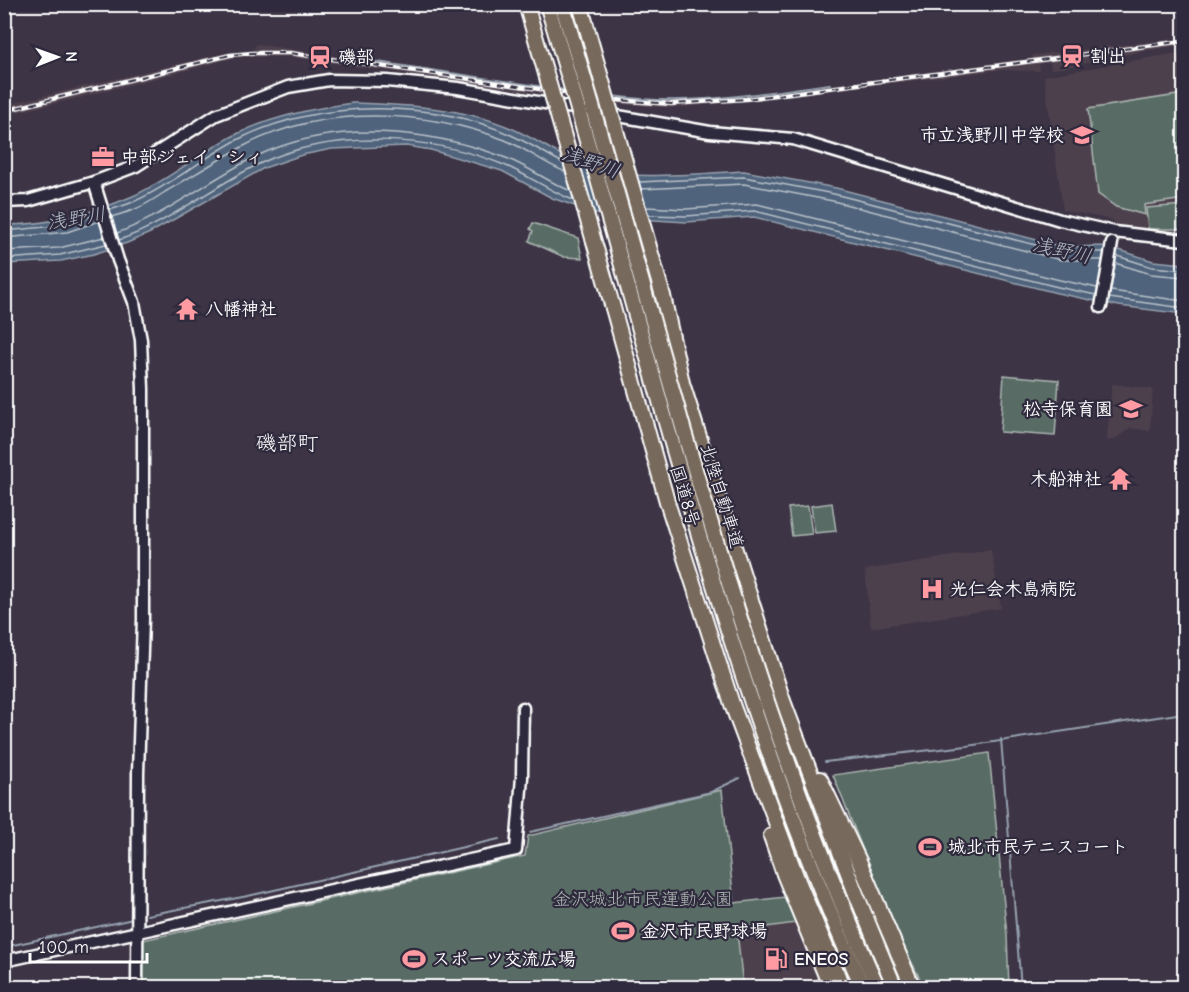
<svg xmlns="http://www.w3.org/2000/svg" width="1189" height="992" font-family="'Comic Neue','Klee One',sans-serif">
  <rect width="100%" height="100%" fill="#3d3445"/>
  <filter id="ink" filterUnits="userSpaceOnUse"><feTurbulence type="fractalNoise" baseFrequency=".0167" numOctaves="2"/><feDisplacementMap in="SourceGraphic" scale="12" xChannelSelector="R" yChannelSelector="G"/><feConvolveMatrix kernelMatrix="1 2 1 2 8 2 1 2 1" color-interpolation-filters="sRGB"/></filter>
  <g filter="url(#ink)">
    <g fill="#4e404e">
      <polygon points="1184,38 1184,45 1144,51 1063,68 1051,69 1050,62 1039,64 1040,71 998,70 747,101 672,108 616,104 290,57 238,57 79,98 5,115 4,105 225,53 253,51 256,44 553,89 665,102 729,99 1033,58 1033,55"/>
      <polygon points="1184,52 1184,232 1165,233 1115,224 1113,220 1063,210 1044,76"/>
      <polygon points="1112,384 1153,389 1150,431 1130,428 1114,440 1107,440"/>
      <polygon points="991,550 1001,608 871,628 865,570"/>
      <polygon points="796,923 824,987 743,987 737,930"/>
    </g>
    <g fill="#586c65" stroke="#acb6b2" stroke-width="1.5">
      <polygon points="1184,94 1184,199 1144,205 1145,215 1116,207 1098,194 1088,109"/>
      <polygon points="1184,205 1184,229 1148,229 1146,208"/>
      <polygon points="533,223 578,238 582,258 564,257 529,241 533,231 530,229"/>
      <polygon points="1004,375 1059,380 1055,436 1000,432"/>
      <polygon points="832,503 836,531 815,533 811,506"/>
      <polygon points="808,506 812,534 792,536 788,508"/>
      <polygon points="989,753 1007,935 1009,987 924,987 891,920 833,775"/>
      <polygon points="722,790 734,903 785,897 796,923 737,931 743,987 143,987 143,940 525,856 528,836"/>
    </g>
    <path fill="#50647b" stroke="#96a2b0" stroke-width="1.5" d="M353 103C407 105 463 107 513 129 545 143 573 167 608 174 615 176 623 175 630 175 668 177 706 173 744 171L836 188 1064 247 1107 246 1153 261 1184 264V314L1119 306 1057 293 754 217 686 222 606 217 552 198 502 171 431 150 406 146 332 149 302 155 264 168 150 233 127 243 94 254 61 261 5 264V225C48 225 93 213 133 196 169 180 202 151 239 133 274 116 314 108 353 103Z"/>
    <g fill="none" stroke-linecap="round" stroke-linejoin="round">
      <g stroke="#b9c1ca" stroke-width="1.5">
        <polyline points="639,182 744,177 834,194 1063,252 1104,252"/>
        <polyline points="641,189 744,184 833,201 1061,260 1102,260"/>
        <polyline points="646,207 686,209 757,204 1060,280 1097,288"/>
        <path d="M110 210C118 207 127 205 135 201 173 184 205 156 241 138 319 100 432 99 511 135 529 143 546 154 563 163"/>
        <polyline points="649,215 686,216 755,211 1058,287 1096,295"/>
        <path d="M112 217C120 214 129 212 138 208 147 204 156 198 165 192 191 177 217 160 244 146 322 105 424 109 505 140 527 149 544 164 566 172"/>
        <polyline points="4,231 66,225 97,214"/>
        <path d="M117 233C167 215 209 179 257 156 334 120 428 128 506 158 529 167 548 182 571 191"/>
        <polyline points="4,238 67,232 99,221"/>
        <path d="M119 240C169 223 211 187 259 164 332 129 431 135 504 165 528 175 549 191 573 200"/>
        <polyline points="4,251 59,248 104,237"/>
        <polyline points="1117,256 1152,267 1184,270"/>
        <polyline points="4,259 60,255 106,244"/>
        <polyline points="1115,263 1151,274 1184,277"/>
        <polyline points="1111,291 1184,301"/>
        <polyline points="1109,298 1184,308"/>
      </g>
      <g stroke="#96a2b0" stroke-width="2">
        <polyline points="351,58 544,87"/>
        <polyline points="556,89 568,90"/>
        <path d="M612 96C688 107 755 94 830 84"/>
        <polyline points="1001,739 1021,988"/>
        <polyline points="825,762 967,746 1184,713"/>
        <polyline points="530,832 711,792 740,778"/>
        <polyline points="147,915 248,896 499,839"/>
        <polyline points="4,947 133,919"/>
      </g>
      <g stroke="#fff" stroke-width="15">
        <g id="secondary">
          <polyline points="94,182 118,260 134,302 141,340 143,389 143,619 138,773 137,988"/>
          <polyline points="4,202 28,201 94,182 136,166 216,115 288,87 329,80 387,81 458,88 710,132 793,139 1060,220 1114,232 1184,240"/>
          <polyline points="1101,307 1112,243"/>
          <polyline points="4,961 516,850 522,777 523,708"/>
        </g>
      </g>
      <g stroke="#fff" stroke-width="18">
        <g id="highway">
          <polyline points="663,296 682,383 783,701 856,894 895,988"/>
          <polyline points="613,308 668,505 733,707 798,881 843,988"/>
          <polyline points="820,779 859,861 913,988"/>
          <polyline points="771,836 784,874 831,988"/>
        </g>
      </g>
      <use href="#secondary" stroke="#2f2a3d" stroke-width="10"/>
      <use href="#highway" stroke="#77695c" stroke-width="14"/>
      <g stroke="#fff" stroke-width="4.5">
        <polyline id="rail" points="4,111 230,55 252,53 290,53 615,100 671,104 746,99 1184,41"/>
      </g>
      <use href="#rail" stroke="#2f2a3d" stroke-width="2" stroke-dasharray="7" stroke-linecap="butt"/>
      <g stroke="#fff" stroke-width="18" stroke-linecap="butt">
        <g id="highway-bridge">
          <polyline points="526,4 613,308"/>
          <path d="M547 4C646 331 721 676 863 988"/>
          <path d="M562 4C662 334 736 672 878 988"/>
          <polyline points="580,4 663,296"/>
        </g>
      </g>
      <use href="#highway-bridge" stroke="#77695c" stroke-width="14"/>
    </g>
  </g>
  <defs>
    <g id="station-bare" transform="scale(1.8)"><path d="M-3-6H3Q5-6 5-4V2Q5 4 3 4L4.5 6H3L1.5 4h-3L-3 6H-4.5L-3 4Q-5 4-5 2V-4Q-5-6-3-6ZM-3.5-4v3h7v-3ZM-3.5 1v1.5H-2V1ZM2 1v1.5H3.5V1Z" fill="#ff9aa2" stroke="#2f2a3d" stroke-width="2.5" paint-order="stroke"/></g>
    <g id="school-bare" transform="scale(1.8)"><path d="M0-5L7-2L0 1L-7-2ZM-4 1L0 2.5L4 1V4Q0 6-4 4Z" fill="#ff9aa2" stroke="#2f2a3d" stroke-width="2.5" paint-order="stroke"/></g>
    <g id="office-bare" transform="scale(1.8)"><path d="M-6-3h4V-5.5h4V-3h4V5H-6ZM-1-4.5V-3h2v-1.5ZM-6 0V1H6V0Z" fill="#ff9aa2" stroke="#2f2a3d" stroke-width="2.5" paint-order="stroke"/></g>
    <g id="temple-bare" transform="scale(1.8)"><path d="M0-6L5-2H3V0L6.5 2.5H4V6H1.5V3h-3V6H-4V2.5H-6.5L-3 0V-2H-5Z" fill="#ff9aa2" stroke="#2f2a3d" stroke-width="2.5" paint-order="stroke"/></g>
    <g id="hospital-bare" transform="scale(1.8)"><path d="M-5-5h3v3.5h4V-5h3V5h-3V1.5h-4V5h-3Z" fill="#ff9aa2" stroke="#2f2a3d" stroke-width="2.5" paint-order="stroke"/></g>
    <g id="stadium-bare" transform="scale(1.8)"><path d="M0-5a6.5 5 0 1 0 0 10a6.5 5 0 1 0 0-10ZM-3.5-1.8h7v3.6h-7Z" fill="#ff9aa2" stroke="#2f2a3d" stroke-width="2.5" paint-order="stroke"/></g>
    <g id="fuel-bare" transform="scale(1.8)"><path d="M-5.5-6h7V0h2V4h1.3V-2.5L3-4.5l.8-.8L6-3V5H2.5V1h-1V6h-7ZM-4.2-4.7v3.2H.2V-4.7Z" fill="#ff9aa2" stroke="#2f2a3d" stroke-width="2.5" paint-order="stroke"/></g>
  </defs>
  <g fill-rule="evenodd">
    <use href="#station-bare" x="1072" y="56"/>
    <use href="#station-bare" x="320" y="57"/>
    <use href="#school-bare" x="1082" y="135"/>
    <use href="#office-bare" x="103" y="157"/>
    <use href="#temple-bare" x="187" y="309"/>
    <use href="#school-bare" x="1131" y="409"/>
    <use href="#temple-bare" x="1120" y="479"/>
    <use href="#hospital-bare" x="932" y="589"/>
    <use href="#stadium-bare" x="930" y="847"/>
    <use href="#stadium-bare" x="623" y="931"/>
    <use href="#stadium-bare" x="414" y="959"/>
    <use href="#fuel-bare" x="776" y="959"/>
  </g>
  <g text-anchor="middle" stroke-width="4.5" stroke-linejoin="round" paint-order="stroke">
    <g font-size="18" font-weight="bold" fill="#fff" stroke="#2f2a3d" text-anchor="start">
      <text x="1090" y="62">割出</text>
      <text x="338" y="63">磯部</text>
      <text x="1064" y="141" text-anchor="end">市立浅野川中学校</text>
      <text x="121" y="163">中部ジェイ・シィ</text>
      <text x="205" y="315">八幡神社</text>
      <text x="1113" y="415" text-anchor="end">松寺保育園</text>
      <text x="1102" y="485" text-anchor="end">木船神社</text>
      <text x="950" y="595">光仁会木島病院</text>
      <text x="948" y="853">城北市民テニスコート</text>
      <text x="641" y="937">金沢市民野球場</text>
      <text x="432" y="965">スポーツ交流広場</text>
      <text x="794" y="965">ENEOS</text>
    </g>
    <g font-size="18" fill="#fff" stroke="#2f2a3d">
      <text transform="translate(685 496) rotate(73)" y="6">国道8号</text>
      <text transform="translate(722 496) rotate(73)" y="6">北陸自動車道</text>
    </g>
    <g font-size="18" fill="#acb6b2" stroke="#2f2a3d">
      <text x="643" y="905">金沢城北市民運動公園</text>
    </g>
    <g font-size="20" font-style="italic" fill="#b0b9c4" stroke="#2f2a3d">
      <text transform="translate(591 162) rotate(19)" y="7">浅野川</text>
      <text transform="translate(76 218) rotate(-9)" y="7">浅野川</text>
      <text transform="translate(1062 250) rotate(13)" y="7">浅野川</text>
    </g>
    <g font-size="21" fill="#fff" stroke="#2f2a3d">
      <text x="287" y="450">磯部町</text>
    </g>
  </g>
  <rect width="1189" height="992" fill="none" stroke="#2f2a3d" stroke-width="24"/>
  <rect x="12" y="12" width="1165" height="968" fill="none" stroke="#fff" stroke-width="2" filter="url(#ink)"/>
  <g transform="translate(57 57) rotate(89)" stroke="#2f2a3d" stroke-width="4.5" paint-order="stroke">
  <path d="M0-4.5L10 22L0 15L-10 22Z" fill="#ffffff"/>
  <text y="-9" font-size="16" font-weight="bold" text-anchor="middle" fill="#ffffff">N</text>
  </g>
  <path d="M30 953v9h117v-9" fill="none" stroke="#ffffff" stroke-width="3"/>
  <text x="39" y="953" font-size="18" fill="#ffffff" stroke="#2f2a3d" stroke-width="4.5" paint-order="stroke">100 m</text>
</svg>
